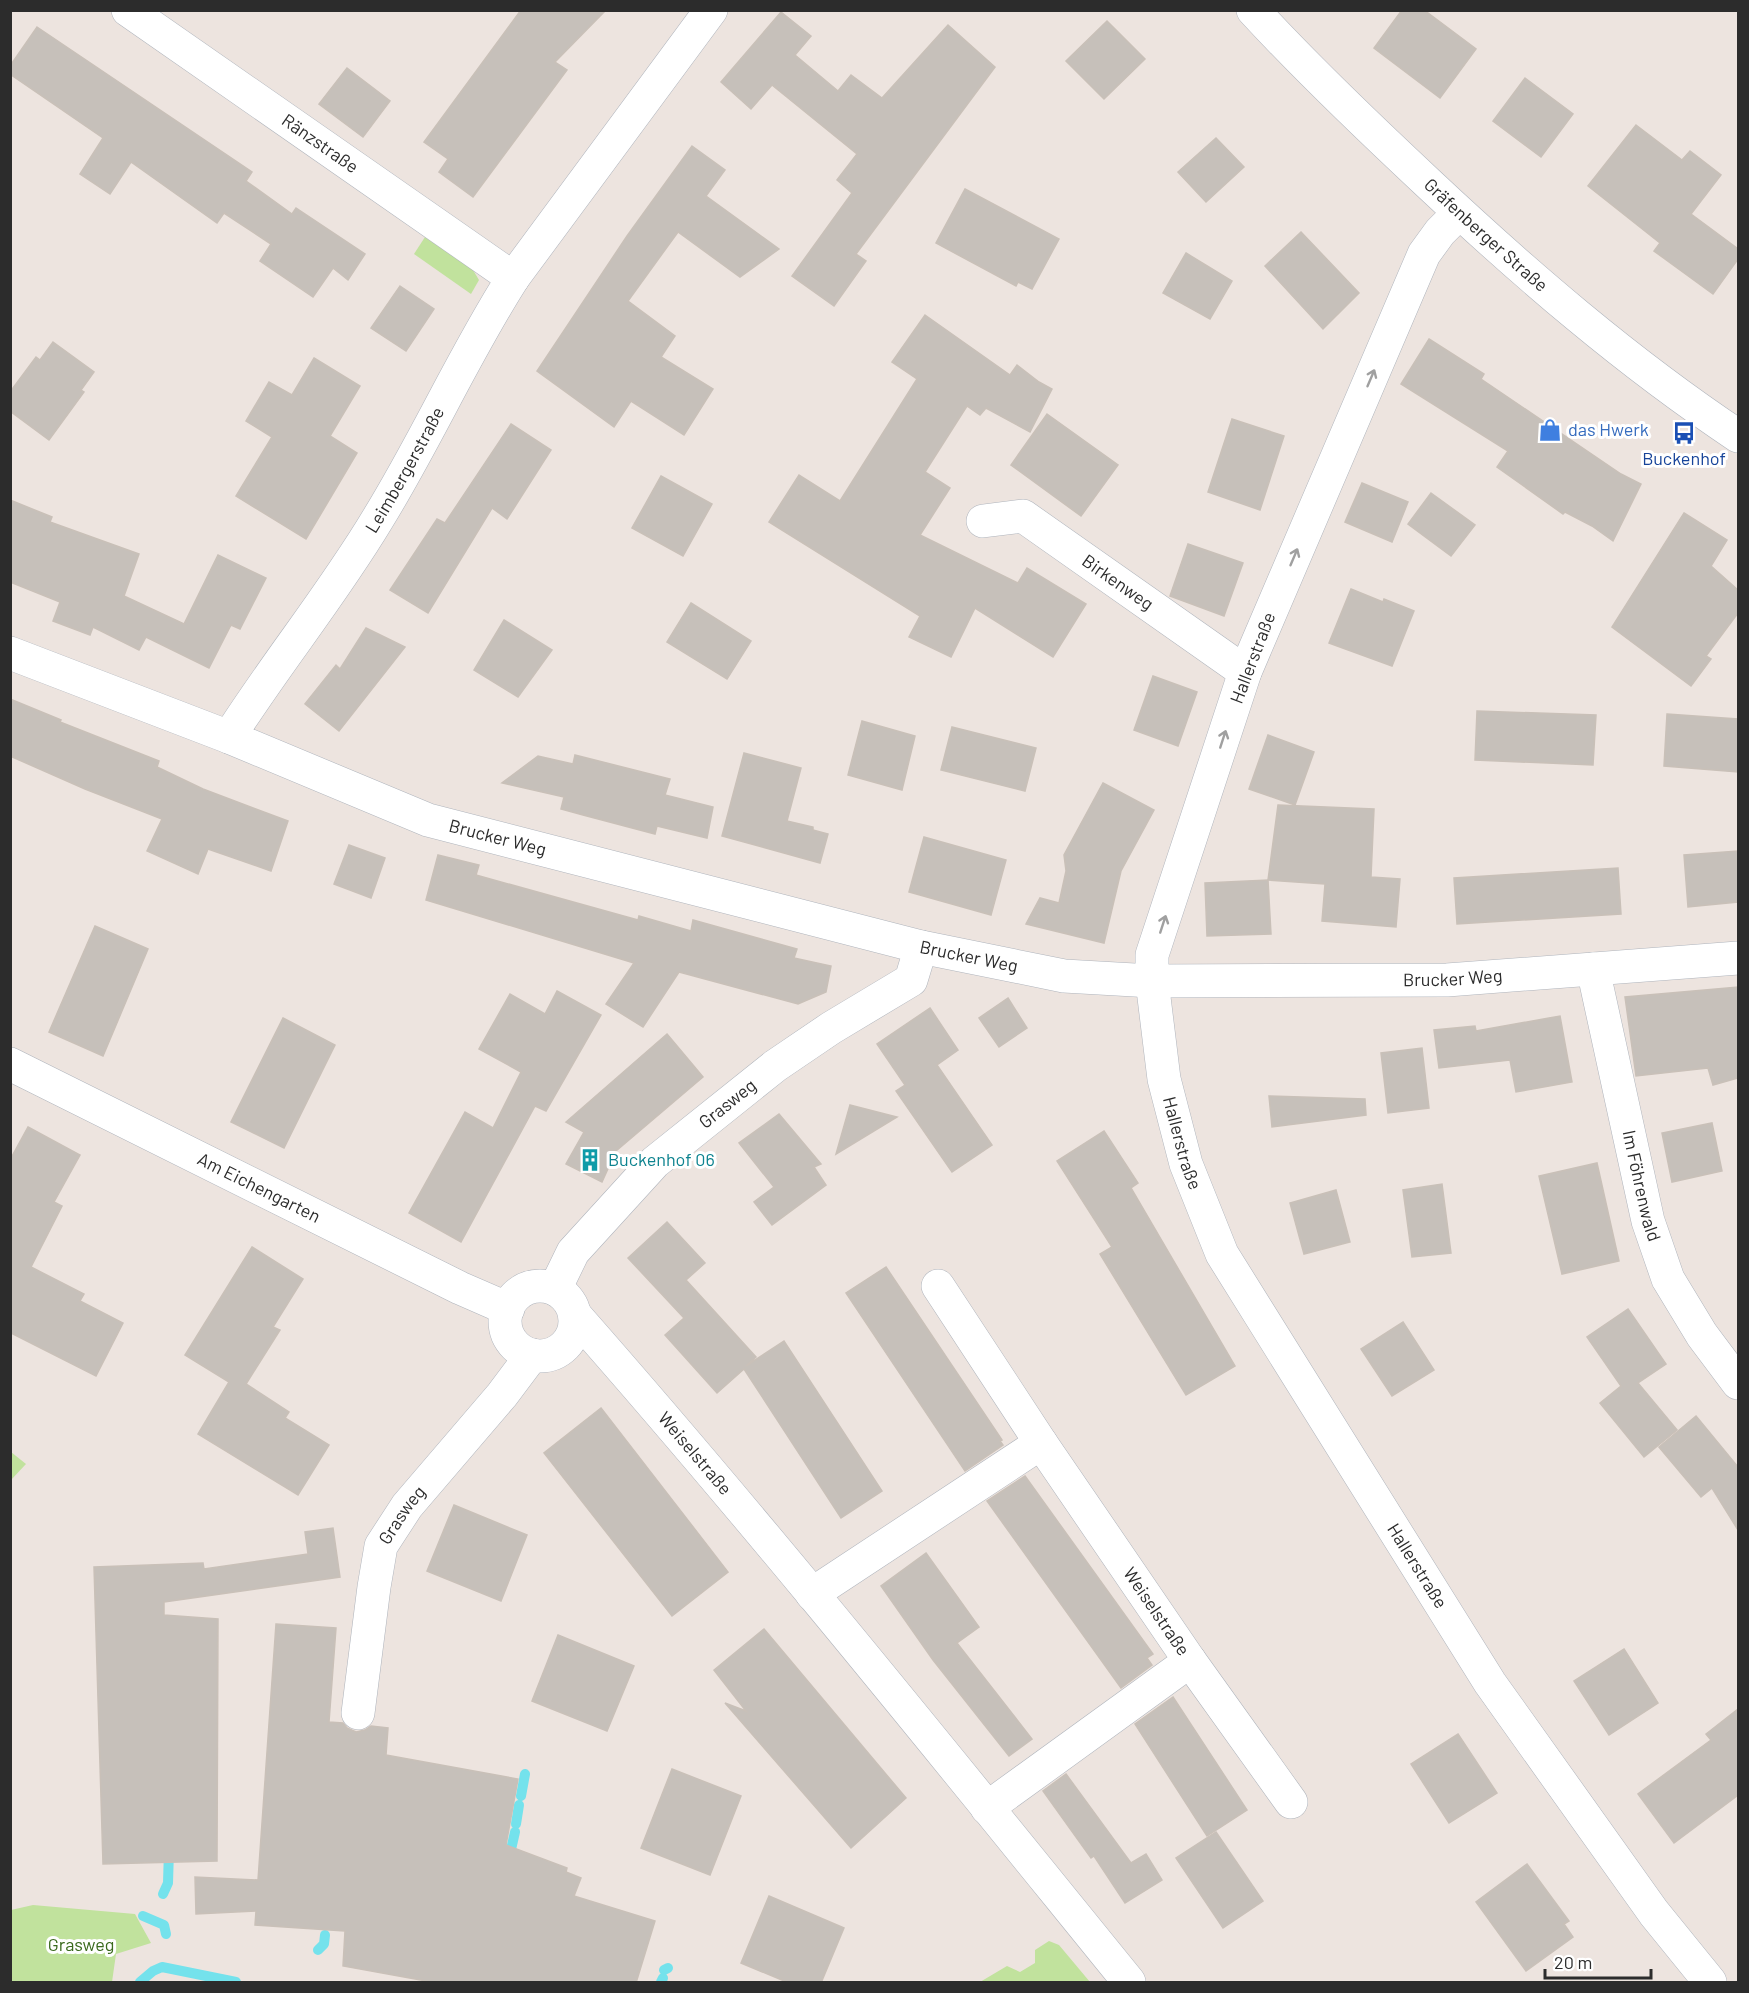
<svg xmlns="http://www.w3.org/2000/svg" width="1749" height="1993" font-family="Barlow,sans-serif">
  <rect width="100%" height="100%" fill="#ede4df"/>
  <g fill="#c1e29d">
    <polygon points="425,237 473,270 479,280 471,294 414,254"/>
    <polygon points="11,1452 26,1464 11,1480"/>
    <polygon points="33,1905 135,1914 151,1943 116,1954 112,1982 11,1982 11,1910"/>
    <polygon points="1049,1941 1059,1945 1090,1982 980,1982 1007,1966 1020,1972 1035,1963 1035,1950"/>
  </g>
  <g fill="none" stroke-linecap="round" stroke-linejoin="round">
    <g stroke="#74e2ec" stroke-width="10">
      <polyline points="521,1796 525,1774"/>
      <polyline points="516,1824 519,1805"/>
      <polyline points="510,1854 515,1832"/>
      <polyline points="163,1894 168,1883 169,1850"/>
      <polyline points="143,1916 164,1925 166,1934"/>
      <polyline points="318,1950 324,1944 325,1935"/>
      <polyline points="664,1970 668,1968"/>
      <polyline points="140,1982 153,1971 162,1967 236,1982"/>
      <polyline points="661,1982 663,1978"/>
    </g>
  </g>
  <g fill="#c6c0ba" stroke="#c9c0b8" stroke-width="1.5">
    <polygon points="521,10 606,10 555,62 567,70 473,197 439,172 448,159 424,142"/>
    <polygon points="1402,10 1424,10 1476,49 1440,98 1374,48"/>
    <polygon points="781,12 811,36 795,55 838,91 851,75 882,98 948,25 995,67 856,254 866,261 834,306 792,276 852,193 837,180 857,154 772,85 751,109 721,82"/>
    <polygon points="1107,21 1145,59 1104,99 1066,61"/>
    <polygon points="37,27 252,172 246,181 292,214 296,208 365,254 348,280 333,268 313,297 260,261 271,244 224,213 217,223 131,162 110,194 80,174 103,138 10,74 10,66"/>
    <polygon points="347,68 390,101 363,137 319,104"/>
    <polygon points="1525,78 1573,114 1541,157 1493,121"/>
    <polygon points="1636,125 1682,160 1690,151 1721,175 1691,214 1738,249 1738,259 1713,294 1654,251 1660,243 1588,186"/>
    <polygon points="1216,138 1244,167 1206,202 1178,172"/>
    <polygon points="692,146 725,170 706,196 779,249 740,277 678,232 628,301 675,336 661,357 713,389 684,435 631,401 614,427 537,371 627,236"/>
    <polygon points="965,189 1059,239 1032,289 1018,282 1016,286 936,243"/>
    <polygon points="1301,232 1359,293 1323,329 1265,266"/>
    <polygon points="1186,253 1232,281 1210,319 1163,293"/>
    <polygon points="400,286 434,309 406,351 371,328"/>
    <polygon points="925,315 1010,375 1017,365 1039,382 1052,389 1030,432 986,408 980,415 967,406 925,472 950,488 920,535 1018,583 1027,568 1086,604 1053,657 975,608 951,657 909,637 920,616 769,522 799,475 840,501 917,379 892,362"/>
    <polygon points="1429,339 1484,374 1481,379 1621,474 1641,484 1613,541 1592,526 1565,512 1563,514 1497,467 1508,451 1401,384"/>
    <polygon points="53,342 94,372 81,390 84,392 49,440 10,411 10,392 36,357 40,360"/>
    <polygon points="314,358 360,386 330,436 357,453 306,539 236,496 272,437 246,421 269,382 292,395"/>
    <polygon points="1047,414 1118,465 1081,516 1011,465"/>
    <polygon points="1232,419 1284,436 1260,510 1208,492"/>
    <polygon points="511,424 551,450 507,519 492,508 428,613 390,590 437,519 445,523"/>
    <polygon points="661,476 712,504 683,556 632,528"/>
    <polygon points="1362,483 1408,502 1392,542 1345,522"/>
    <polygon points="1431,493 1475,525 1451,556 1408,524"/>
    <polygon points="10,500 52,517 50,522 139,554 124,596 184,624 218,555 266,578 240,629 231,625 209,668 146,637 139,650 93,627 90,635 53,621 60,602 10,582"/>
    <polygon points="1684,513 1727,540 1711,566 1738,590 1738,613 1706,656 1711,659 1691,686 1612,627"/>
    <polygon points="1188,544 1243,563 1224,616 1170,596"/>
    <polygon points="1351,589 1383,602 1384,599 1414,611 1392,666 1329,643"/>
    <polygon points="691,603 751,641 727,679 667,642"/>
    <polygon points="504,620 552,650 518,697 474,670"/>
    <polygon points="366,628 405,647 339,731 305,704 336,665 340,669"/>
    <polygon points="1153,676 1197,692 1178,746 1134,730"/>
    <polygon points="10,699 61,720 60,722 159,761 157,767 203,789 288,821 271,871 208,849 198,874 147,851 162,819 85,789 10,756"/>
    <polygon points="1477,711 1596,715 1593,765 1475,760"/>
    <polygon points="1667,714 1738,719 1738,772 1664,766"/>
    <polygon points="862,721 915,736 902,790 848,775"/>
    <polygon points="952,727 1036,748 1025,791 941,770"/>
    <polygon points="1268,735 1314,752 1295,805 1249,789"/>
    <polygon points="744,753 801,768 787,821 813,827 813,830 828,834 820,863 722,836"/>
    <polygon points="575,755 670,779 665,795 713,807 707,838 657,826 655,834 583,815 561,809 564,797 502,783 538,756 573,764"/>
    <polygon points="1103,783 1154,810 1121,871 1104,943 1026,924 1040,898 1059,903 1066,871 1064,855"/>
    <polygon points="1278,805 1374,809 1371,877 1400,879 1396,927 1322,921 1325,884 1268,880"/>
    <polygon points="924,837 1006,860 991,915 909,892"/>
    <polygon points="349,845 385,858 371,898 334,884"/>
    <polygon points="1738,851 1738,902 1688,907 1684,855"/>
    <polygon points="438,855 479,865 476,875 638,920 639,916 691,931 693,920 797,949 794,958 831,966 826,992 798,1004 679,972 643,1027 606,1004 634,963 426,900"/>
    <polygon points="1618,868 1621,914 1457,924 1454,878"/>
    <polygon points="1268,880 1271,934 1207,936 1205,883"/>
    <polygon points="95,926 148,949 103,1056 49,1032"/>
    <polygon points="1738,987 1738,1078 1713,1085 1708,1068 1636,1076 1625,997"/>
    <polygon points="557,991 601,1015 546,1111 535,1106 461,1242 409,1213 465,1112 493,1128 521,1072 479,1049 510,994 545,1014"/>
    <polygon points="1008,998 1027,1028 999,1047 979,1018"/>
    <polygon points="930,1008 958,1050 937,1065 992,1145 952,1172 896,1091 905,1085 877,1044"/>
    <polygon points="1560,1016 1572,1082 1516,1092 1510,1060 1439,1068 1434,1030 1475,1026 1476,1031"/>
    <polygon points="283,1018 335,1045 284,1148 231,1122"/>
    <polygon points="667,1034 703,1077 616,1151 602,1182 566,1164 584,1132 566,1122"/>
    <polygon points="1422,1048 1429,1108 1388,1113 1381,1053"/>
    <polygon points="1269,1096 1365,1099 1366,1115 1272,1127"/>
    <polygon points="850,1105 897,1117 836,1154"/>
    <polygon points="779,1114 821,1164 814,1167 826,1185 772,1225 754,1202 774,1187 739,1143"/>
    <polygon points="1712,1123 1722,1171 1672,1182 1662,1133"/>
    <polygon points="28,1127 80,1155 54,1202 62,1206 31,1267 84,1294 80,1301 123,1323 96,1376 11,1333 10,1160"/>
    <polygon points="1104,1131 1138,1183 1131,1188 1235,1366 1186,1395 1100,1254 1112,1247 1057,1161"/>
    <polygon points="1597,1163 1619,1261 1562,1274 1539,1176"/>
    <polygon points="1442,1184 1451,1253 1412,1257 1403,1190"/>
    <polygon points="1336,1190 1350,1242 1304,1254 1290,1203"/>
    <polygon points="667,1222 705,1263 686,1280 756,1357 746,1366 784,1341 882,1491 841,1518 744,1369 717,1393 665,1335 684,1318 628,1258"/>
    <polygon points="252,1247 303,1279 273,1327 280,1330 246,1384 289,1412 285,1418 329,1445 298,1495 198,1434 229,1382 185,1355"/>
    <polygon points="886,1267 1002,1440 1000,1441 1003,1445 965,1471 846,1293"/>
    <polygon points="1628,1309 1666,1364 1638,1383 1677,1430 1644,1457 1600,1403 1621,1386 1587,1337"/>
    <polygon points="1403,1322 1434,1370 1392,1396 1361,1349"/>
    <polygon points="601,1408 728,1572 672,1616 544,1453"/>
    <polygon points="1696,1416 1738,1467 1738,1530 1712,1488 1701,1497 1659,1447"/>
    <polygon points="1025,1476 1153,1654 1147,1658 1152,1665 1121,1688 987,1501"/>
    <polygon points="454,1505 527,1535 501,1601 427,1571"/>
    <polygon points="333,1528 340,1577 164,1602 164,1615 218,1619 217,1861 103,1864 94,1567 203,1563 204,1569 308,1554 305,1532"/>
    <polygon points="926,1553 979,1627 957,1643 1032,1739 1009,1756 933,1660 881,1586"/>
    <polygon points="276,1624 336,1628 329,1722 343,1723 347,1728 356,1732 365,1730 371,1726 388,1728 386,1755 518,1779 506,1845 567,1868 566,1872 581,1878 574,1896 655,1921 636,1983 437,1983 343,1966 345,1931 255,1925 256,1911 196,1914 195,1877 258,1880"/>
    <polygon points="764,1629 906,1798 851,1848 725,1703 746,1711 714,1670"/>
    <polygon points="558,1635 634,1666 607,1731 532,1701"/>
    <polygon points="1624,1649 1658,1703 1609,1735 1574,1681"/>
    <polygon points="1173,1697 1247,1810 1207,1836 1135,1724"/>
    <polygon points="1738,1709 1738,1795 1674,1843 1638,1794 1711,1740 1706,1734"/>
    <polygon points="1458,1734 1497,1793 1449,1823 1411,1764"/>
    <polygon points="672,1769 741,1796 710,1875 641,1848"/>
    <polygon points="1066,1774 1131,1863 1146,1854 1162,1880 1125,1903 1094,1856 1091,1858 1043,1791"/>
    <polygon points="1216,1832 1263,1901 1223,1928 1176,1858"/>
    <polygon points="1527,1864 1569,1921 1564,1924 1573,1937 1526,1971 1476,1902"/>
    <polygon points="769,1896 844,1928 821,1983 789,1983 741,1963"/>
  </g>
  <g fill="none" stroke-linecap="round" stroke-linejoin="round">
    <g stroke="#afb4bc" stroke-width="34">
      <g id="street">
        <path id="s1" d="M128 10 513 278"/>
        <path id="s2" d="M1459 213 1440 232 1424 254 1245 672 1152 955V981L1164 1079 1186 1164 1222 1254 1490 1683 1654 1913 1710 1982"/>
        <path id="s3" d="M983 521 1023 516 1245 672"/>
        <path id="s4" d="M10 653 229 737 428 820 921 947 1064 976 1152 981 1447 980 1738 958"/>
        <path id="s5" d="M229 737C276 663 332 595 377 520 426 441 463 356 513 278L711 10"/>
        <path id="s6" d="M1593 969 1648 1221 1668 1279 1702 1335 1738 1383"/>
        <path id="s7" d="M10 1064 460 1288 508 1309"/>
        <path id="s8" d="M938 1286 1041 1443 1190 1661 987 1808"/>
        <circle cx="540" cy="1321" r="35"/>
        <path id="s9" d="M555 1289 573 1252 655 1162 775 1066 831 1028 911 980 921 947"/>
        <path id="s10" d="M575 1315C766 1532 947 1758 1129 1982"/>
        <polyline points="812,1594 1041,1443"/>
        <polyline points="1190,1661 1291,1802"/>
        <path id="s11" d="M358 1713 374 1587 381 1546 407 1506 502 1395 532 1355"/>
      </g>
    </g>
    <g stroke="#afb4bc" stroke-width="34">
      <g id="secondary">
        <path id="s12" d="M1253 10C1309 71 1368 127 1428 183 1525 274 1627 362 1738 436"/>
      </g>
    </g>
    <use href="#street" stroke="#fff" stroke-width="33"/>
    <use href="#secondary" stroke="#fff" stroke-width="33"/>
  </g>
  <defs><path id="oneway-shaft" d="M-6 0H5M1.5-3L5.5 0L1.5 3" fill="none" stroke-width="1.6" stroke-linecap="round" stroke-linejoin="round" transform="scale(1.5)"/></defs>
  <g stroke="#a0a0a0">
    <use href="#oneway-shaft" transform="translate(1371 378) rotate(-67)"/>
    <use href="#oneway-shaft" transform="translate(1294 557) rotate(-67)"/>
    <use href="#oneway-shaft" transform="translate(1223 739) rotate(-72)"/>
    <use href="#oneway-shaft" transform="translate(1163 924) rotate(-72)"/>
  </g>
  <defs>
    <g id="shop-bare" transform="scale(1.8)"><path d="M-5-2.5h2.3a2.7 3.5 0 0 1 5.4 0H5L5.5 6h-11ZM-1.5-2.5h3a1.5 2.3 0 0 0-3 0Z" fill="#3f7fe0" stroke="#fff" stroke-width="2.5" paint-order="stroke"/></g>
    <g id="bus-bare" transform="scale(1.8)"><path d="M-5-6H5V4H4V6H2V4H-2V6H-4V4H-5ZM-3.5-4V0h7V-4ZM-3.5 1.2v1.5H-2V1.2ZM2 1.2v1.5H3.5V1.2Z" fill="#1a4fb4" stroke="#fff" stroke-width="2.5" paint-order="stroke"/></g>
    <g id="building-bare" transform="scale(1.8)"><path d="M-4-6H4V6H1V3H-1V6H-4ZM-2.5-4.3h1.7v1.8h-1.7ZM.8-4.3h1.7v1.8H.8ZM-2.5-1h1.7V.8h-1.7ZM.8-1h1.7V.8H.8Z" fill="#0f9aa8" stroke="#fff" stroke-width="2.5" paint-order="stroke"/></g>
  </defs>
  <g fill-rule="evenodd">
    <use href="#shop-bare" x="1550" y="430"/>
    <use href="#bus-bare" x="1684" y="433"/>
    <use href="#building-bare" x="590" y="1160"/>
  </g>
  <g text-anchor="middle" stroke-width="6" stroke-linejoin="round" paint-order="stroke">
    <g font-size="18" fill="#2c2c2c" stroke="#fff">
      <text dy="6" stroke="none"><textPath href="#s1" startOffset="234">Ränzstraße</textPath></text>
      <text dy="6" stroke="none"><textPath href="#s12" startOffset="324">Gräfenberger Straße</textPath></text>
      <text dy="6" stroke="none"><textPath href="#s5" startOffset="320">Leimbergerstraße</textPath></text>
      <text dy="6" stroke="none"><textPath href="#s3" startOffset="156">Birkenweg</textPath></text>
      <text transform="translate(1253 658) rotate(-69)" y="6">Hallerstraße</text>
      <text dy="6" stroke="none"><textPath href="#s4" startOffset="522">Brucker Weg</textPath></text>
      <text dy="6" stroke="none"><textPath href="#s4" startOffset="1008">Brucker Weg</textPath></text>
      <text dy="6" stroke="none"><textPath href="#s4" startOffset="1494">Brucker Weg</textPath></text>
      <text dy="6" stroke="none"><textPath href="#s9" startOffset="256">Grasweg</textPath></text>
      <text dy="6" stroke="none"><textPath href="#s2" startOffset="998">Hallerstraße</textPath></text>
      <text dy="6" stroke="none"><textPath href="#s6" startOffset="222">Im Föhrenwald</textPath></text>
      <text dy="6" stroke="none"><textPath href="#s7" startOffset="278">Am Eichengarten</textPath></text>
      <text dy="6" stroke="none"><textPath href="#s10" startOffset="183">Weiselstraße</textPath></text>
      <text dy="6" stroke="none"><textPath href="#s11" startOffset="206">Grasweg</textPath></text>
      <text dy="6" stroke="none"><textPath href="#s2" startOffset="1484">Hallerstraße</textPath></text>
      <text dy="6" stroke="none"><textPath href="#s8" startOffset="392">Weiselstraße</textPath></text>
    </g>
    <g font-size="18" fill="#366cbe" stroke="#fff" text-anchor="start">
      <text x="1568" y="436">das Hwerk</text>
    </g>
    <g font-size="18" fill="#164399" stroke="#fff">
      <text x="1684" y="465">Buckenhof</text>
    </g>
    <g font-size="18" fill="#0d838f" stroke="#fff" text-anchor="start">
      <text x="608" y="1166">Buckenhof 06</text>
    </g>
    <g font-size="18" fill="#39691c" stroke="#fff">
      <text x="81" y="1951">Grasweg</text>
    </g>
  </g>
  <rect width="1749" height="1993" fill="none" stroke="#2c2c2c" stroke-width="24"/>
  <path d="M1545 1969v9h106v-9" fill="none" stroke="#2c2c2c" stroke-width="3"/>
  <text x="1554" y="1969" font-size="18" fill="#2c2c2c" stroke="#ffffff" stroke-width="4.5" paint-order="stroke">20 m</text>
</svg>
